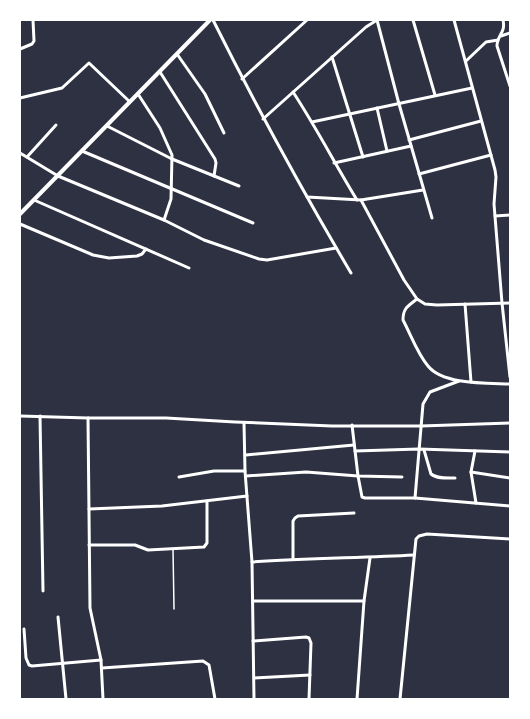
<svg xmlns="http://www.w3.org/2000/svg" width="530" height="719" font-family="'DejaVu Sans',sans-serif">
  <rect width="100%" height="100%" fill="#2d3142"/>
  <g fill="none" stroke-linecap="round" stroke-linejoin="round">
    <polyline stroke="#fff" stroke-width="1.5" points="173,549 174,609"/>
    <g stroke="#fff" stroke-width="3">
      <path d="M213 20C256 106 302 190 351 273"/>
      <polyline points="377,20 399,104 432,218"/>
      <polyline points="413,20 435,95"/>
      <polyline points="454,20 495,170 496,177 494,204 502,303 510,377"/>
      <path d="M503 20C506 33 497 35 497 46L510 86"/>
      <polyline points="501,36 510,33"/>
      <polyline points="20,49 32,44 34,41 33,20"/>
      <polyline points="177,54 205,94 224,133"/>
      <polyline points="332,57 363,157"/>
      <polyline points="466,61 486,42 498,40"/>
      <polyline points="160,72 215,159 216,163 214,176"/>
      <polyline points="242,79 307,20"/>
      <path d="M293 92C316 127 335 164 357 200"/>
      <polyline points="138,94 160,128 172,155 171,199 164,220"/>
      <polyline points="20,98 62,88 89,63 130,102"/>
      <polyline points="377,108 387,151"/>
      <polyline points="263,119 366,27 377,20"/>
      <polyline points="312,122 472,88"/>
      <polyline points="107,126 172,159 239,186"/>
      <polyline points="409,140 481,121"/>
      <polyline points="82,151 253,223"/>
      <polyline points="20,153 58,176 164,220 204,240 259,259 267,260 336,248"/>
      <polyline points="27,157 56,125"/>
      <polyline points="334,163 411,146"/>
      <polyline points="419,174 491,155"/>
      <path d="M307 197 361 200 404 280 417 299C408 306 403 308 403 320 411 335 417 353 428 366 443 385 487 383 510 384"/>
      <polyline points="34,200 189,268"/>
      <polyline points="361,200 423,190"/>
      <polyline points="495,216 510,215"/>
      <polyline points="20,224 93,255 109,258 137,256 142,254 146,249"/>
      <polyline points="417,299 425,304 437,305 510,303"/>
      <polyline points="465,304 471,382"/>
      <polyline points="20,416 88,418 166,418 235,422 332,426 421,426 510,423"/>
      <polyline points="40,416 43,591"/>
      <polyline points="88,418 90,608 101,660 103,699"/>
      <polyline points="244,423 245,471 252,562 254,699"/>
      <polyline points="352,425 358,476 362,497 365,498 415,498 510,506"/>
      <path d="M424 450 431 474C437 479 447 478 455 478"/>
      <polyline points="355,451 419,449 510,452"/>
      <polyline points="475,451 471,472 476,503"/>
      <polyline points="246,455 354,445"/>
      <polyline points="471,472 510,478"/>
      <polyline points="246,476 306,472 358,476 402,477"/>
      <polyline points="179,477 214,471 245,471"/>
      <polyline points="415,498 423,404 430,392 459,381"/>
      <polyline points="89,509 162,506 247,496"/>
      <polyline points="89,545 135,545 148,550 204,547 207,543 207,501"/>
      <polyline points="293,559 293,521 295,518 298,516 354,513"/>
      <path d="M252 562C306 558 360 558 414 555"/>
      <polyline points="253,601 364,601"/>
      <polyline points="58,617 66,699"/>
      <polyline points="24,629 26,658 29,665 32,666 101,660"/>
      <polyline points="253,641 306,637 309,638 311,643 309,699"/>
      <polyline points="102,668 203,661 209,665 215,699"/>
      <polyline points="254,678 310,675"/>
      <polyline points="357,699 364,601 370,558"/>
      <polyline points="400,699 416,539 419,536 427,534 510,539"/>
    </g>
    <polyline stroke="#fff" stroke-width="4" points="20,214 210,20"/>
  </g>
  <rect width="530" height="719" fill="none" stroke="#ffffff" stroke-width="42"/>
</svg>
